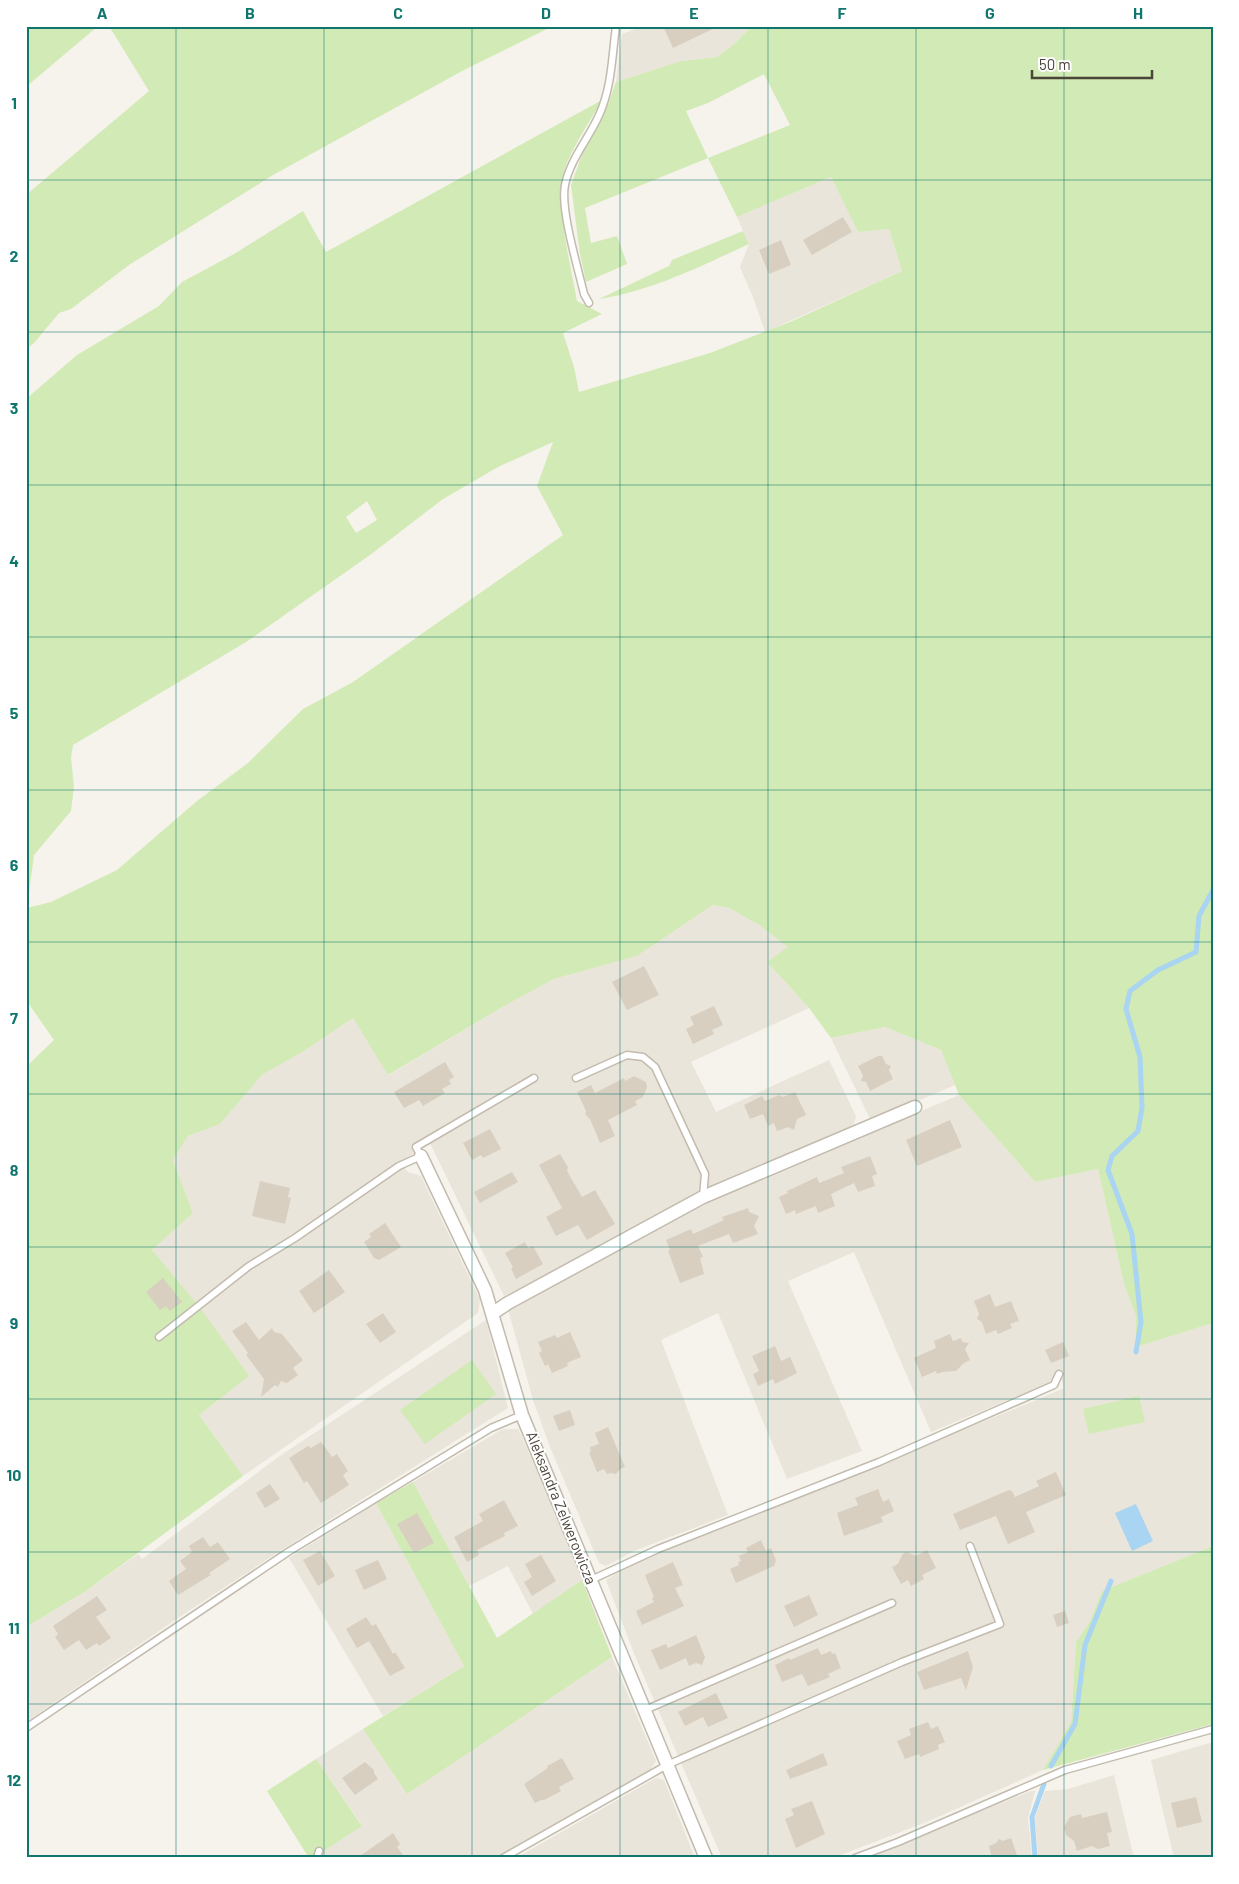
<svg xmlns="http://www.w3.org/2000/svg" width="1239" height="1884" font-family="Barlow,sans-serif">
  <rect width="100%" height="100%" fill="#f6f3ec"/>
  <g fill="#eae5da">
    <polygon points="643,26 752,26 734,44 717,57 681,61 616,82 622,34"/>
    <polygon points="831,177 858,232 889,229 902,271 765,332 753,297 740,267 749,244 737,217"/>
    <polygon points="713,905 729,908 759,925 789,947 767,962 809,1008 691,1062 716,1112 829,1060 856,1116 853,1128 724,1182 504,1296 430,1143 400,1162 408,1172 421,1176 480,1300 478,1313 243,1476 199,1415 249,1376 152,1250 193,1213 173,1160 188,1136 220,1124 262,1075 304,1051 353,1018 389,1075 506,1005 554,979 637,956"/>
    <polygon points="885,1027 941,1050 955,1085 871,1121 831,1038"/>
    <polygon points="959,1095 1035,1182 1098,1169 1124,1284 1136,1316 1136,1347 1213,1323 1213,1546 1102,1591 1090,1621 1076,1642 1071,1722 1043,1770 929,1821 833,1858 722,1858 635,1656 606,1580 637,1561 856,1475 932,1442 1039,1399 1064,1388 1061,1378 931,1432 854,1252 788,1281 862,1451 787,1479 718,1313 661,1340 728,1515 634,1551 606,1566 599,1563 550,1447 533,1400 508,1309 721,1196"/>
    <polygon points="486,1320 508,1408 283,1549 181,1616 26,1722 26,1627 86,1591 138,1554 142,1559 281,1455"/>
    <polygon points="503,1429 518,1429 540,1476 582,1580 533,1614 508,1566 469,1586 413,1482"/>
    <polygon points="376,1503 464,1666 383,1716 289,1558"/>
    <polygon points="612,1657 656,1761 650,1770 497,1858 313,1858 362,1825 316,1759 363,1729 407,1794"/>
    <polygon points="1213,1742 1213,1858 1174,1858 1151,1760"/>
    <polygon points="1114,1775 1134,1858 1038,1858 1035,1818 1045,1791 1068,1789"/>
    <polygon points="656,1778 664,1780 695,1858 516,1858"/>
    <polygon points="1031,1791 1035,1791 1028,1818 1032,1858 864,1858"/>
  </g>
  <g fill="#d2eab5" fill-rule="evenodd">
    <polygon points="26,26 98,26 26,87"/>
    <polygon points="109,26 553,26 464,70 273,175 129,265 71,309 59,313 34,343 26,349 26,195 149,91"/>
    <path d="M752 26H1213V1323L1136 1347V1316L1124 1284 1098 1169 1035 1182 959 1095 941 1050 885 1027 831 1038 809 1008 767 962 788 947 759 925 729 908 713 905 637 956 554 979 506 1005 388 1075 353 1018 304 1051 262 1075 220 1124 188 1136 173 1160 193 1213 152 1250 201 1309 249 1376 199 1415 243 1476 86 1591 26 1627V1067L54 1040 26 1000V399L77 355 159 306 182 282 234 254 303 211 326 252 602 100C591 120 569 152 564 172 555 205 571 266 577 301L602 314 563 333 574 367 579 392 710 353 790 322 902 271 889 229 858 232 831 177 737 217 708 158 585 208 591 243 617 236 627 264 586 282 580 254 571 185 582 155 608 104 616 82 681 61 717 57 734 44ZM764 74 790 125 708 158 686 111 708 103ZM553 442 537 486 563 535 353 682 303 709 248 763 197 801 117 870 51 902 27 908 34 855 71 811 74 787 71 758 73 745 246 642 370 555 443 499 498 467ZM367 501 377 520 356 533 346 517Z"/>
    <path d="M743 231 749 244C699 267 654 290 599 299L669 266 672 260Z"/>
    <polygon points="472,1360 496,1394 425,1444 400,1410"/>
    <polygon points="1139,1396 1145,1422 1089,1434 1083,1409"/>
    <polygon points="413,1482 497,1638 582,1580 612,1657 407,1794 363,1729 464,1666 376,1503"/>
    <polygon points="1213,1546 1213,1724 1043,1770 1071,1722 1076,1642 1090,1621 1102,1591"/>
    <polygon points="316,1759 362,1826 313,1858 309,1858 267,1791"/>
  </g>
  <polygon fill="#a9d4f2" points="1136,1504 1153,1541 1132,1551 1115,1513"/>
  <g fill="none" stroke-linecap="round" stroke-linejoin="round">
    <g stroke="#a9d4f2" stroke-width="5">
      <polyline points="1136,1352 1141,1322 1132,1234 1108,1170 1112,1156 1138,1131 1142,1108 1140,1057 1126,1009 1130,991 1158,970 1196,952 1199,916 1213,890"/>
      <polyline points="1051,1766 1075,1724 1085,1645 1111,1581"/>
      <polyline points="1035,1858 1032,1817 1044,1784"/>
    </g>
  </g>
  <g fill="#d8cfc1">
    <polygon points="663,26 719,26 673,48"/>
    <polygon points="843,217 852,232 812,255 803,240"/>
    <polygon points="781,240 791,265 769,274 759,250"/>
    <polygon points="644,966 659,995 627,1010 612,982"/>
    <polygon points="714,1006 723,1025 712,1030 714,1034 693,1044 686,1029 694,1025 690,1017"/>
    <polygon points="878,1056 882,1056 886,1064 891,1066 889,1070 893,1079 870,1091 866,1082 861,1081 863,1075 858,1066"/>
    <polygon points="445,1062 454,1077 449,1080 451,1084 442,1089 445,1093 423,1106 419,1100 404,1108 394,1092"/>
    <polygon points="634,1076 646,1082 647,1087 643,1097 635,1101 637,1105 608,1120 615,1136 600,1143 590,1119 585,1114 586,1111 577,1092 591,1085 595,1093 624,1078 625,1081"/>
    <polygon points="795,1092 806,1115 797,1119 794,1130 788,1127 777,1131 774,1123 768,1126 763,1114 750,1119 744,1105 762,1096 765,1101 779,1095 783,1097"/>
    <polygon points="950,1120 962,1147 917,1166 906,1140"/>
    <polygon points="490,1129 501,1149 483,1158 481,1155 472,1160 463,1143"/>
    <polygon points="560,1154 568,1167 567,1171 582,1197 595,1190 615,1224 587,1240 578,1225 556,1236 546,1217 562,1208 539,1165"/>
    <polygon points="870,1156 877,1174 872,1176 875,1186 858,1192 854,1183 831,1194 835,1206 818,1213 816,1206 796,1214 795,1210 786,1214 779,1197 788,1193 787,1191 817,1177 819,1183 844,1173 841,1167"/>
    <polygon points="512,1172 518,1182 480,1203 474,1192"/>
    <polygon points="260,1181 290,1188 288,1197 291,1198 285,1224 252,1216"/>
    <polygon points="748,1208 749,1212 759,1216 754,1226 758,1234 733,1243 729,1234 698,1246 703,1257 700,1258 704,1274 680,1283 668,1251 670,1250 666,1240 691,1229 693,1234 724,1220 722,1217"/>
    <polygon points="385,1223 401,1247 379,1260 374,1258 364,1242 371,1237 369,1234"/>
    <polygon points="525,1242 528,1248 533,1246 543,1264 516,1279 511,1269 513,1267 505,1253"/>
    <polygon points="329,1270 345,1292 314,1313 299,1291"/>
    <polygon points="163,1278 182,1302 170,1311 166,1306 160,1310 146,1292"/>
    <polygon points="990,1294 995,1307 1011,1301 1019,1321 1010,1324 1012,1328 998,1334 996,1330 986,1334 982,1322 977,1319 979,1314 974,1301"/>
    <polygon points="383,1313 396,1332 380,1343 366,1324"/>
    <polygon points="246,1322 259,1340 272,1328 274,1332 282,1334 303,1360 293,1368 298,1375 287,1383 281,1381 278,1387 275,1385 261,1397 264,1379 246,1355 248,1353 232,1331"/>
    <polygon points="570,1332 581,1357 567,1363 568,1366 552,1373 548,1364 545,1366 539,1353 542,1351 538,1342 555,1335 557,1338"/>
    <polygon points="950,1334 953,1341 961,1338 962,1342 969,1343 965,1349 970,1360 964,1363 956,1371 942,1372 937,1374 936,1371 922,1377 914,1358 936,1348 934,1341"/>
    <polygon points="1063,1342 1069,1356 1051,1363 1045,1350"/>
    <polygon points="775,1346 781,1361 790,1357 797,1373 775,1384 773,1379 758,1386 753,1374 759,1371 752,1356"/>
    <polygon points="570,1410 575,1425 559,1431 553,1416"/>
    <polygon points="608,1427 625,1467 620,1469 616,1474 611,1473 607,1474 604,1469 597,1472 589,1452 591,1452 590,1447 599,1444 595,1433"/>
    <polygon points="321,1442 332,1457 337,1454 348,1471 343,1475 349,1485 321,1503 307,1481 304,1483 289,1458 308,1446 311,1448"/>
    <polygon points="1056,1472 1066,1495 1026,1512 1035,1532 1008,1544 996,1516 960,1530 953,1514 1009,1490 1012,1491 1015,1497 1039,1486 1036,1481"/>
    <polygon points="270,1484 280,1499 265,1508 256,1493"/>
    <polygon points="878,1489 883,1502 889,1499 894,1511 881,1517 883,1522 844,1536 837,1513 858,1505 855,1498"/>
    <polygon points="504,1500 518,1526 504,1533 505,1536 477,1550 479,1555 467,1562 454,1537 483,1521 479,1514"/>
    <polygon points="417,1513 434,1543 414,1553 397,1524"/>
    <polygon points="203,1537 210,1547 218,1542 230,1559 209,1573 211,1575 178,1595 169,1581 186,1569 180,1561 192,1552 189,1546"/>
    <polygon points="761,1540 766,1551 771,1548 776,1560 774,1566 736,1583 730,1569 739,1565 738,1562 741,1561 739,1556 748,1552 746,1548"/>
    <polygon points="927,1550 936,1568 922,1575 924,1579 911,1586 908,1580 901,1584 892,1567 898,1564 902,1555 906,1552 916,1556"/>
    <polygon points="320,1551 335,1576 318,1586 303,1560"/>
    <polygon points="541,1555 556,1581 532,1596 524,1582 532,1577 525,1564"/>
    <polygon points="378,1560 387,1579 364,1590 355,1570"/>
    <polygon points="673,1562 683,1585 675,1588 684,1606 642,1625 636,1611 654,1602 652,1598 654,1597 645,1575"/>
    <polygon points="809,1595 818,1615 794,1627 784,1606"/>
    <polygon points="97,1596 107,1610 96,1617 111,1638 99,1646 97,1643 86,1650 79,1640 64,1650 55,1637 58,1634 53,1626"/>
    <polygon points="1065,1611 1069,1623 1057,1627 1053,1615"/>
    <polygon points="366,1617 372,1626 376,1624 393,1654 395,1652 405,1668 390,1676 369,1641 357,1648 346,1629"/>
    <polygon points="696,1635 705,1657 702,1665 696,1663 689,1666 686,1658 660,1670 651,1650 666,1644 668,1648"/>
    <polygon points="818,1648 821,1655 831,1651 832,1654 835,1653 841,1668 828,1674 830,1677 808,1686 802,1674 782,1682 775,1665 789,1658 790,1660"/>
    <polygon points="968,1651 973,1667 966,1690 961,1678 924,1690 917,1672"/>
    <polygon points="716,1693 728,1718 708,1727 703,1717 685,1726 678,1712"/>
    <polygon points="928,1722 931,1729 938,1726 945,1742 938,1745 939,1749 920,1757 919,1754 905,1759 897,1741 911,1735 909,1729"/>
    <polygon points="823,1753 828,1765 790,1779 786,1770"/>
    <polygon points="562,1758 574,1779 559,1787 561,1791 544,1800 541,1800 535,1803 524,1784 548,1768 547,1766"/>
    <polygon points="365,1762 374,1770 374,1773 378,1779 355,1795 342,1778"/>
    <polygon points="1196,1797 1202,1822 1177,1828 1171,1803"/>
    <polygon points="812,1801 825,1834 796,1848 785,1819 794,1815 791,1809"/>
    <polygon points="1107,1812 1112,1832 1107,1833 1110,1846 1098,1849 1092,1846 1077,1851 1074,1841 1066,1835 1064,1827 1070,1817 1081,1814 1082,1818"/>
    <polygon points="393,1833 400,1844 397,1847 405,1858 357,1858"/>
    <polygon points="1011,1838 1018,1858 992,1858 989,1846 996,1843 999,1839 1003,1841"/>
  </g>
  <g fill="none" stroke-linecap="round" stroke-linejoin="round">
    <g stroke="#c2bbae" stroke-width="9">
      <g id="service">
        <path d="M589 303 584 294C578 268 560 209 565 185 570 159 590 137 600 113 612 85 612 56 616 26"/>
        <polyline points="576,1078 627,1055 643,1057 655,1067 705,1174 703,1197"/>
        <polyline points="159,1337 249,1266 295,1238 399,1166 421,1156 416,1147 534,1078"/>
        <polyline points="591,1580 658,1549 879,1462 1054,1385 1059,1374"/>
        <polyline points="645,1710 892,1603"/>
        <polyline points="26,1728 288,1552 491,1428 522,1415"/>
        <polyline points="317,1858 319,1851"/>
        <polyline points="503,1858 667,1765 902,1662 1000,1624 970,1546"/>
        <polyline points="855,1858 898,1842 1065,1770 1213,1729"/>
      </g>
    </g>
    <g stroke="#c2bbae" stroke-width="15">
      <g id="minor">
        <polyline points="421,1156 485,1290 522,1415 706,1858"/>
        <polyline points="493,1313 508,1303 703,1197 915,1107"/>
      </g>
    </g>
    <use href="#service" stroke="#fff" stroke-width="6"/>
    <use href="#minor" stroke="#fff" stroke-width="12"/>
  </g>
  <path fill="none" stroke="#0f766e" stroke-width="1" stroke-opacity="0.55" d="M176 26V1858M324 26V1858M472 26V1858M620 26V1858M768 26V1858M916 26V1858M1064 26V1858M26 180H1213M26 332H1213M26 485H1213M26 637H1213M26 790H1213M26 942H1213M26 1094H1213M26 1247H1213M26 1399H1213M26 1552H1213M26 1704H1213"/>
  <g text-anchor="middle" stroke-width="4" stroke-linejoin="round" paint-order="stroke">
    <g font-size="15" fill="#4b4439" stroke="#fff">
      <text transform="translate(561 1508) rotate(68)" y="5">Aleksandra Zelwerowicza</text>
    </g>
  </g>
  <rect width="1239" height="1884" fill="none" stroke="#ffffff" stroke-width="55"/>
  <path d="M1032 70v8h120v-8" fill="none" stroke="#4b4439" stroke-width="2.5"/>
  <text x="1039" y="70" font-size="15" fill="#4b4439" stroke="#ffffff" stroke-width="4" paint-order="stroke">50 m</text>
  <rect x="28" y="28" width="1184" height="1828" fill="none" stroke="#0f766e" stroke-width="2"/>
  <g font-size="16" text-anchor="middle" font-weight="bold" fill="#0f766e">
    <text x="102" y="19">A</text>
    <text x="250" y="19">B</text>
    <text x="398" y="19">C</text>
    <text x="546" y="19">D</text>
    <text x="694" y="19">E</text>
    <text x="842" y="19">F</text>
    <text x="990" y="19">G</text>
    <text x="1138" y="19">H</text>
    <text x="14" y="109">1</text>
    <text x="14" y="262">2</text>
    <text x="14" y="414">3</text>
    <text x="14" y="567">4</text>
    <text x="14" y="719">5</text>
    <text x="14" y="871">6</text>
    <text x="14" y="1024">7</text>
    <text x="14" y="1176">8</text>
    <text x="14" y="1329">9</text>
    <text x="14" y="1481">10</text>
    <text x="14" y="1634">11</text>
    <text x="14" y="1786">12</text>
  </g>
</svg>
